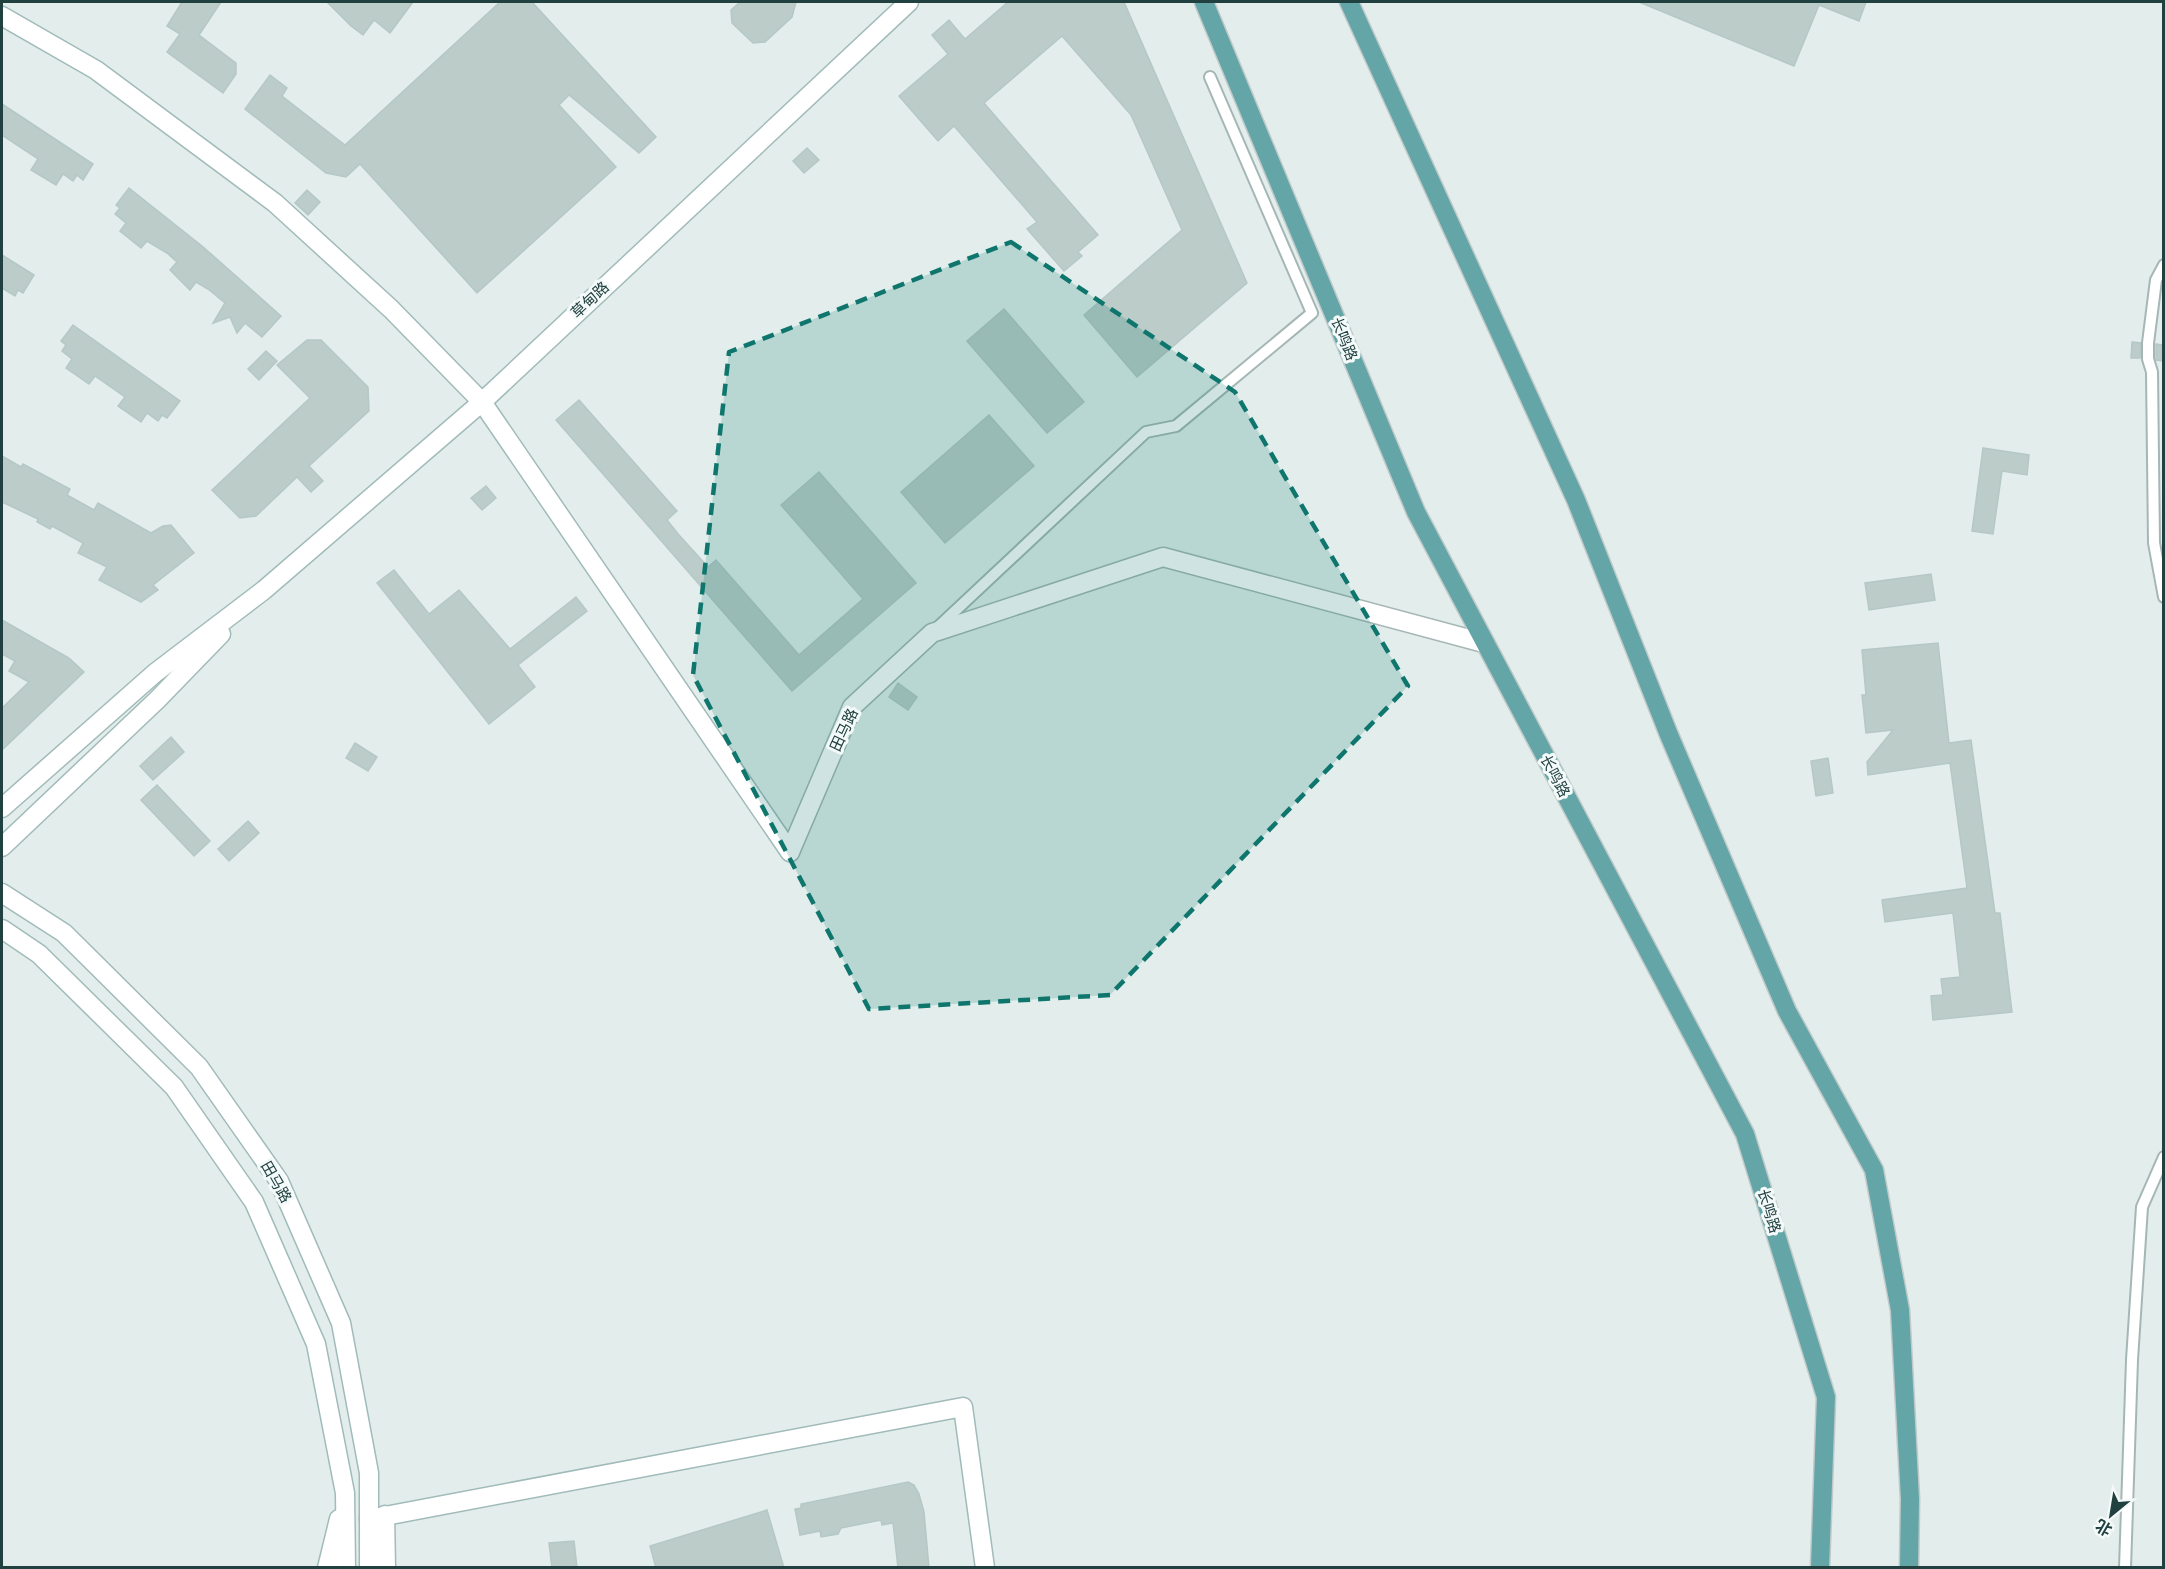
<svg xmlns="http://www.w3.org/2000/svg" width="2165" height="1569" font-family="Figtree,'Noto Sans SC',sans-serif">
  <rect width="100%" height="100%" fill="#e3eeec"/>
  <g fill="#bbccc9" stroke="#b5c8c6" stroke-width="1.5">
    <polygon points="182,2 221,2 199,35 236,63 236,74 223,93 167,52 180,34 167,26"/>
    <polygon points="327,2 413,2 390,33 374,20 363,35 351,26"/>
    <polygon points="500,2 532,2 656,137 639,153 569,95 559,105 616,167 477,293 360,164 346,177 326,173 245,109 270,75 287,88 282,96 345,145"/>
    <polygon points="740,2 796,2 792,17 765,42 753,43 732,23 731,10"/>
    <polygon points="1008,2 1124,2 1247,283 1137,377 1084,315 1182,230 1131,115 1062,36 984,103 1098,235 1078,252 1082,256 1064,271 1027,229 1037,222 954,126 938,141 899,96 948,54 932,35 949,20 965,39"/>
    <polygon points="1639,2 1866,2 1859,21 1819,5 1794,66"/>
    <polygon points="2,104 93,164 83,180 77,175 73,181 63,174 56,185 31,170 38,159 2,135"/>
    <polygon points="807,148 819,160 804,173 793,161"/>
    <polygon points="129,188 202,246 281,316 262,337 245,323 237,333 230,317 213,323 225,303 208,289 196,282 190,290 170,270 177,262 167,253 147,241 141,248 120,231 126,223 115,214 120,208 116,205"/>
    <polygon points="307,190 320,202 308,215 295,203"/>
    <polygon points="2,255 34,275 23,293 18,290 15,296 2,288"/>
    <polygon points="1004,309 1084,402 1047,433 967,341"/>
    <polygon points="73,325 180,401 167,418 162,415 158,421 147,413 141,422 118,406 125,397 95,376 89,384 66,368 72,359 62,351 66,345 61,341"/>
    <polygon points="307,340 321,340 368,387 369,411 309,466 323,481 311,492 297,477 256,516 240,518 212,490 310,398 277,365"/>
    <polygon points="2132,342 2141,343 2140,358 2131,358"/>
    <polygon points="2156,344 2163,345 2163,361 2156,360"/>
    <polygon points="266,351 277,361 259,380 248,369"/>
    <polygon points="579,400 677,511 667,520 679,535 708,567 716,560 799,655 863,599 781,505 819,472 916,583 792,691 556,420"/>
    <polygon points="989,415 1034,466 945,543 901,492"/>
    <polygon points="1983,448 2029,455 2027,475 2002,471 1993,534 1972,531"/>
    <polygon points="2,456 21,467 23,464 70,489 67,495 94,510 98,503 151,533 163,526 171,525 194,553 153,585 158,590 141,602 99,580 107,567 78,553 83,543 52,526 50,529 37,522 38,519 2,502"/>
    <polygon points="486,486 496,498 482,510 471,498"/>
    <polygon points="394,570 429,614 459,590 510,649 576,597 587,611 518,665 535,687 489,724 377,583"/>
    <polygon points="1931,574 1935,600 1869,610 1865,583"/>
    <polygon points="2,620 69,658 84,672 2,750 2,708 29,682 9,671 15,661 2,654"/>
    <polygon points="1938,643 1949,743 1971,740 1995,913 2000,913 2012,1012 1933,1020 1931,996 1943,995 1941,979 1960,977 1953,913 1885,922 1882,900 1967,888 1950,763 1868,775 1867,762 1893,730 1866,733 1862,695 1866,695 1862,650"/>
    <polygon points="898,683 917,697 908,710 889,697"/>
    <polygon points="171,737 184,752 153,780 140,766"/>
    <polygon points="355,743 377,757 368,771 346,758"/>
    <polygon points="1828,758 1833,793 1816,796 1811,761"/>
    <polygon points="157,785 210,841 194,856 141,800"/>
    <polygon points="248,821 259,833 229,861 218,849"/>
    <polygon points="908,1482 914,1485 919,1494 924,1512 929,1568 898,1568 893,1523 882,1525 881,1520 841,1528 838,1534 821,1537 820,1531 800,1535 795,1509 801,1508 801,1504"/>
    <polygon points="767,1510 784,1568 656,1568 650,1546"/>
    <polygon points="574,1541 577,1568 552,1568 549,1543"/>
  </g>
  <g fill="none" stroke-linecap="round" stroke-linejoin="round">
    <g stroke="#a5b7b5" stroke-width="14">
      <g id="lane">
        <polyline points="2164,265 2156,280 2148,343 2148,359 2152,372 2154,543 2164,597"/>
        <polyline points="938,627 1146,432 1176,426 1312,313 1210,77"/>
        <polyline points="2125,1568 2132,1360 2142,1207 2164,1157"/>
      </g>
    </g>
    <g stroke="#a5b7b5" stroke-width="21">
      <polyline id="street" points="790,852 852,707 932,633 1163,557 1484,643"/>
    </g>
    <g stroke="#a0bbb9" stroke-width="21">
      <g id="secondary">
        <polyline points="2,16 96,70 275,203 391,309 482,402 790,852"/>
        <polyline points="2,808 155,673 264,590 482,402 909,2"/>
        <polyline points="2,847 157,700 221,634"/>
        <polyline points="2,893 64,933 199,1067 279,1181 341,1323 369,1473 369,1568"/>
        <polyline points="2,929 39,954 174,1087 254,1202 316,1344 345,1493 346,1568"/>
        <polyline points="385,1515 386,1568"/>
        <polyline points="369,1519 963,1407 985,1568"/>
        <polyline points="327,1568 339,1519"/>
      </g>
    </g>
    <g stroke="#c1caca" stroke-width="21">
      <g id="primary">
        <polyline points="1204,2 1416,512 1745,1134 1826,1397 1820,1568"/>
        <polyline points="1349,2 1576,500 1669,735 1787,1011 1874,1170 1900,1310 1910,1499 1909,1568"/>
      </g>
    </g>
    <use href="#lane" stroke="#fff" stroke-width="10"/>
    <use href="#street" stroke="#fff" stroke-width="18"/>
    <use href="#secondary" stroke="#fff" stroke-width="18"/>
    <use href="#primary" stroke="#64a5a7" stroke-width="18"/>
  </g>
  <path fill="#0f766e" fill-opacity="0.2" stroke="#0f766e" stroke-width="4.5" stroke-dasharray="12 8" stroke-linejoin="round" d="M1011 242 1235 392 1408 686 1110 995 869 1009 693 675 729 352Z"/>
  <g text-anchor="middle" stroke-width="6" stroke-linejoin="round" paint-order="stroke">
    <g font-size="15" fill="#214141" stroke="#f4faf9">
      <text transform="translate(590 300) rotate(-43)" y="5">草甸路</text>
      <text transform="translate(1344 339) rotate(68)" y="5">长鸣路</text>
      <text transform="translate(844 730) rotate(-65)" y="5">田马路</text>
      <text transform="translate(1555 776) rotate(62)" y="5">长鸣路</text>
      <text transform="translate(276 1182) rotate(60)" y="5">田马路</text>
      <text transform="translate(1769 1211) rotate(73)" y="5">长鸣路</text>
    </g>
  </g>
  <rect width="2165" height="1569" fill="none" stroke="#214141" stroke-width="6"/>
  <g transform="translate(2111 1515) rotate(210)" stroke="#f4faf9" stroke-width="4.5" paint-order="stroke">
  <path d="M0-4.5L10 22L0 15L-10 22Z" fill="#214141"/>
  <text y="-9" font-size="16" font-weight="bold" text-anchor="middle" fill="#214141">北</text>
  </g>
</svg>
